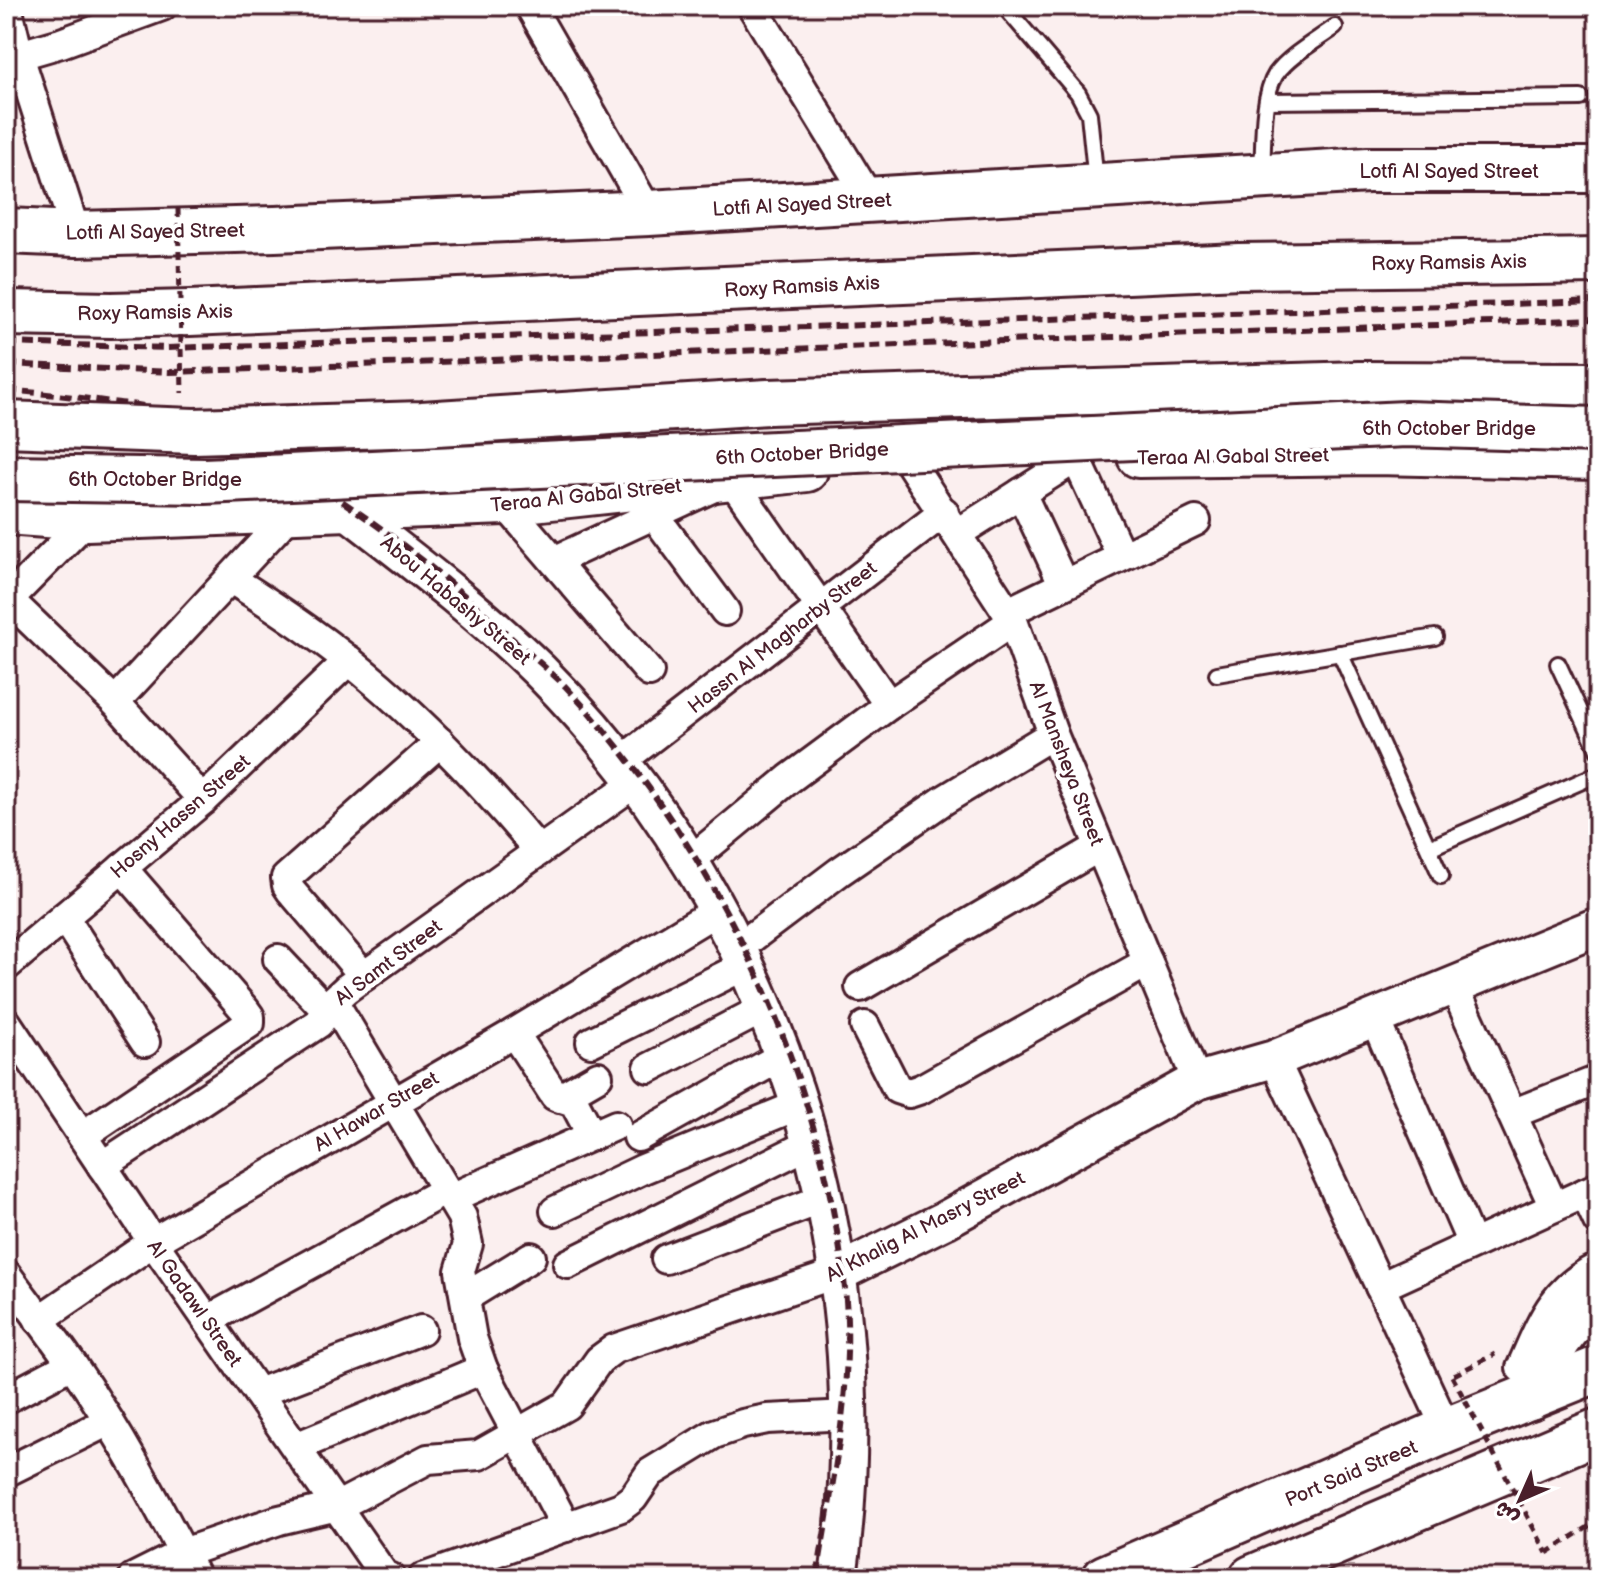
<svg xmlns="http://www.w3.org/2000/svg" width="1604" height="1584" font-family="'Balsamiq Sans','Playpen Sans Arabic',sans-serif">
  <rect width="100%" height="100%" fill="#fbefef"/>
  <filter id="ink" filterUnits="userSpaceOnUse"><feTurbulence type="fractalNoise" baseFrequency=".0125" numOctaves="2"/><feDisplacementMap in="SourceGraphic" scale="16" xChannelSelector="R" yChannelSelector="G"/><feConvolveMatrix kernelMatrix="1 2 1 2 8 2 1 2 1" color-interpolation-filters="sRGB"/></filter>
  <g filter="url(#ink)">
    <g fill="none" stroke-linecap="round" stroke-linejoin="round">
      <g stroke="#4a1f2b" stroke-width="20">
        <g id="service">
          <polyline points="1004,6 1078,93 1089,114 1096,182"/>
          <polyline points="1267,101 1581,98"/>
          <path d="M1262 172C1264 145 1261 97 1276 74 1290 55 1316 41 1335 27"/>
          <polyline points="1340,653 1441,876"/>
          <polyline points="1558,664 1598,750"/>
          <polyline points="1217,674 1435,637"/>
          <polyline points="1429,848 1598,774"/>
        </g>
      </g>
      <g stroke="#4a1f2b" stroke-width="34">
        <g id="minor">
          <polyline points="7,6 19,56 76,234"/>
          <polyline points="530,6 649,213"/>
          <polyline points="752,6 871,201"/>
          <polyline points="6,59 61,43 162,6"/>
          <polyline points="908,460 1013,621 1053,734 1197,1081"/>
          <polyline points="1021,493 1063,583"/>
          <polyline points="505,504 649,672"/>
          <polyline points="654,515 725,611"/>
          <polyline points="958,533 1076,458 1121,555"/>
          <polyline points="554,561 731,479 889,705"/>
          <path d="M231 579C271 604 310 630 348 660 419 716 481 782 539 851"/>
          <polyline points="6,597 115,702 203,800"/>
          <polyline points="6,602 87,520"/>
          <polyline points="1008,612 1196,521"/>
          <polyline points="115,702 290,514"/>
          <polyline points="620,762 944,512"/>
          <polyline points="690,861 789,779 889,705 1013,621"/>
          <polyline points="64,917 145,1042"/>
          <polyline points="738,948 839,872 944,800 1053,734"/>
          <polyline points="278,959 327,1011"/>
          <polyline points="6,966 203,800 349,660"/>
          <polyline points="364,976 291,891 287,885 286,878 440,742"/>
          <polyline points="1453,984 1554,1207"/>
          <polyline points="860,987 1099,847"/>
          <polyline points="333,1001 462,1217 468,1244 460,1271 472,1338 483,1369 566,1527"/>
          <polyline points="1374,1017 1472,1244"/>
          <polyline points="6,1022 153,1242 384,1575 391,1578"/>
          <polyline points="865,1026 897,1089 909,1093 921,1089 1148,962"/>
          <polyline points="514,1033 555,1096 574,1102 592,1136"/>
          <polyline points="591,1042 746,965"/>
          <polyline points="1274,1059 1447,1430"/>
          <polyline points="649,1068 765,1008"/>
          <polyline points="560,1098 598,1076"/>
          <polyline points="1512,1114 1598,1080"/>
          <polyline points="82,1136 250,1023 250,1017 245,1010 122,868"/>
          <polyline points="638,1137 784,1055"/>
          <polyline points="102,1166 319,1023 333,1001 346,989 636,782"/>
          <polyline points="1585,1193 1598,1221"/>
          <polyline points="451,1198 616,1125"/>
          <polyline points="555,1211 643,1169 801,1104"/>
          <polyline points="666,1259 825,1198"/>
          <polyline points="568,1264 811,1143"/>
          <path d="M6 1274C28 1304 51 1334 72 1364 119 1432 158 1505 196 1578"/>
          <polyline points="1380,1287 1598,1187"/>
          <polyline points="466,1297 531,1257"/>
          <polyline points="39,1320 153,1242 514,1033 718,910"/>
          <polyline points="208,1320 446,1190"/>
          <path d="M1521 1368C1541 1324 1551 1290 1598 1267"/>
          <polyline points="258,1393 421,1330"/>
          <polyline points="6,1399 72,1364"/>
          <polyline points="296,1447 483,1369"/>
          <polyline points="6,1472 109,1421"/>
          <polyline points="133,1578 183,1553 279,1520 338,1506 428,1459 479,1455 567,1405 599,1360 614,1349 838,1273"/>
          <polyline points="423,1578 621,1507 633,1498 650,1473 714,1434 743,1424 767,1419 849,1415"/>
        </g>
      </g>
      <g stroke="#4a1f2b" stroke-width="42">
        <g id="tertiary">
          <path d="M349 512C415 563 481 613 540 671 776 907 884 1250 838 1578"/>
          <polyline points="838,1273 945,1220 1197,1081 1274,1059 1598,926"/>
        </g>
      </g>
      <g stroke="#4a1f2b" stroke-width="46">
        <g id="secondary">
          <polyline points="1138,457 1376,454 1598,459"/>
          <polyline points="6,514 87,520 505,504 807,471"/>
        </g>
      </g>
      <g stroke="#4a1f2b" stroke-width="50">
        <g id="primary">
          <polyline points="6,231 76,234 275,229 649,213 1368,170 1598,170"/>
          <polyline points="6,313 111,315 190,313 1239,266 1598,261"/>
          <polyline points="1105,1578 1447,1430 1598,1369"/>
          <polyline points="1252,1578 1598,1431"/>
        </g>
      </g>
      <g stroke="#4a1f2b" stroke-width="50">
        <g id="motorway">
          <polyline points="768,402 1359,384 1598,385"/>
          <path d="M1530 1397C1551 1351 1557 1332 1598 1300"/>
        </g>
      </g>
      <g stroke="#4a1f2b" stroke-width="5" stroke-dasharray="8 6" stroke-linecap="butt">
        <polyline points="1454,1375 1495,1354"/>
        <polyline points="1589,1475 1598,1491"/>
        <polyline points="1547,1553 1598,1521"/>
      </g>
      <use href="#service" stroke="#fff" stroke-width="14"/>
      <use href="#minor" stroke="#fff" stroke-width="28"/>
      <use href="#tertiary" stroke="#fff" stroke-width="36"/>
      <use href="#secondary" stroke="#fff" stroke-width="40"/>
      <use href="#primary" stroke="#fff" stroke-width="44"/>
      <use href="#motorway" stroke="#fff" stroke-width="44"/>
      <g stroke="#4a1f2b" stroke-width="6" stroke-dasharray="12 6" stroke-linecap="butt">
        <polyline points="6,343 167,348 1598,301"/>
        <polyline points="6,364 170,372 1598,319"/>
        <path d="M6 390C41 393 76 397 111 402 124 404 138 404 151 408 256 440 347 499 432 568 461 592 489 617 517 643 533 657 550 671 565 686 715 846 818 1062 844 1280 856 1378 832 1481 817 1578"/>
      </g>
      <g stroke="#4a1f2b" stroke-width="50" stroke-linecap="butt">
        <g id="motorway-bridge">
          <polyline points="6,424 194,431 422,424 768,402"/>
          <polyline points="6,478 205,481 1406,424 1598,430"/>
        </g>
      </g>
      <g stroke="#4a1f2b" stroke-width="5" stroke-dasharray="8 6" stroke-linecap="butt">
        <polyline points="178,209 182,393"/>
        <polyline points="1452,1376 1547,1553"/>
      </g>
      <use href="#motorway-bridge" stroke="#fff" stroke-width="44"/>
    </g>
  </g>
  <g text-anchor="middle" stroke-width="8" stroke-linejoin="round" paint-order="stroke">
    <g font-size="20" fill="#4a1f2b" stroke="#fff">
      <text x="1449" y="178">Lotfi Al Sayed Street</text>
      <text transform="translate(802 204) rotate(-3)" y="7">Lotfi Al Sayed Street</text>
      <text transform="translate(155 231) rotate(-1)" y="7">Lotfi Al Sayed Street</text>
      <text transform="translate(1449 262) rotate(-1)" y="7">Roxy Ramsis Axis</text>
      <text transform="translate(802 286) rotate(-3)" y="7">Roxy Ramsis Axis</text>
      <text transform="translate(155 312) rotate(-1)" y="7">Roxy Ramsis Axis</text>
      <text x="1449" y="435">6th October Bridge</text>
      <text transform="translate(802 453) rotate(-3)" y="7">6th October Bridge</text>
      <text transform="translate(1233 456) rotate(-1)" y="7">Teraa Al Gabal Street</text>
      <text x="155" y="486">6th October Bridge</text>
      <text transform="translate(586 495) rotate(-6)" y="7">Teraa Al Gabal Street</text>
      <text transform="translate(456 600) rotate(40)" y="7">Abou Habashy Street</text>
      <text transform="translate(782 637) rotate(-38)" y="7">Hassn Al Magharby Street</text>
      <text transform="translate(1067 763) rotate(69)" y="7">Al Mansheya Street</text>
      <text transform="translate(180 816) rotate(-41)" y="7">Hosny Hassn Street</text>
      <text transform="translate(388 962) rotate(-37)" y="7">Al Samt Street</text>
      <text transform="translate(376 1111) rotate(-30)" y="7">Al Hawar Street</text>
      <text transform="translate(925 1226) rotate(-27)" y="7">Al Khalig Al Masry Street</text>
      <text transform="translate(195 1303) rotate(55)" y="7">Al Gadawl Street</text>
      <text transform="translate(1351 1473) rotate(-23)" y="7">Port Said Street</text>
    </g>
  </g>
  <rect width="1604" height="1584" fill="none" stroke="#fff" stroke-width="32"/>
  <rect x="16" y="16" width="1572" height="1552" fill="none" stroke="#4a1f2b" stroke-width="3" filter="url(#ink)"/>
  <g transform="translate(1520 1500) rotate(225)" stroke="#ffffff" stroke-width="6" paint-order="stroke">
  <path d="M0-6L14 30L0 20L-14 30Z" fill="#4a1f2b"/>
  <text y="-12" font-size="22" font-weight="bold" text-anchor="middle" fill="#4a1f2b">ش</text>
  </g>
</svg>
